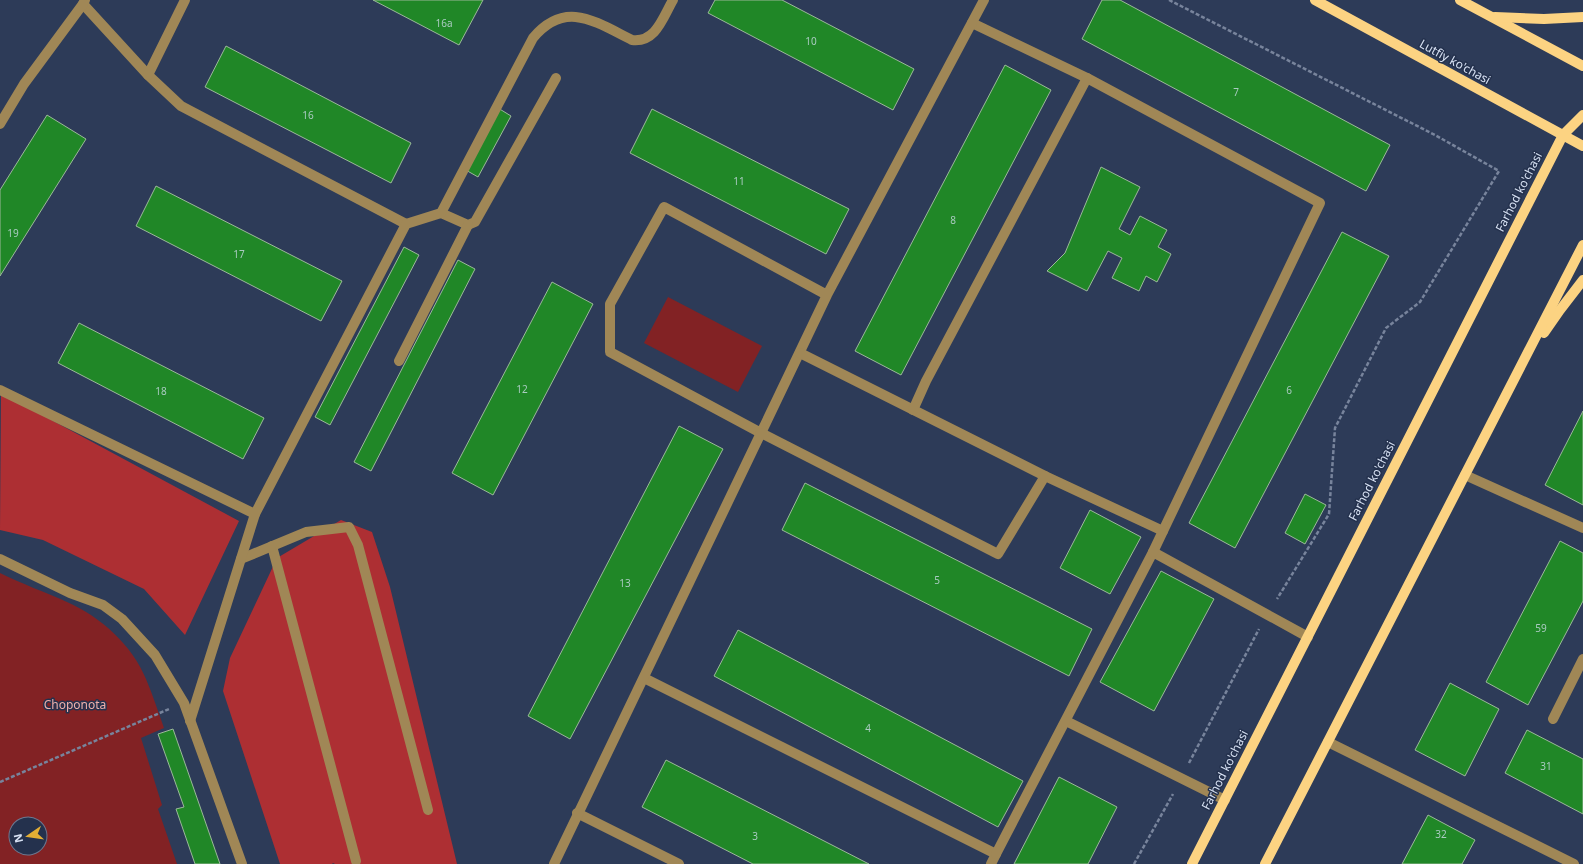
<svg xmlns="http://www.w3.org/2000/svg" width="1583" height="864" font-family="'Noto Sans',sans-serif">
  <rect width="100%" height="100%" fill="#2d3b58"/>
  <g fill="#822224" fill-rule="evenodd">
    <polygon points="668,297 762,346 738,392 644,343"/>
    <path d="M0 573C22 584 45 592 67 602 101 617 132 645 146 679 153 695 158 712 164 728L141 738 162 805 158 809 177 864H0ZM16 824H40V848H16Z"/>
  </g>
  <g fill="#ad2f33">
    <polygon points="1,393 239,521 185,635 144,589 43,540 0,530"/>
    <polygon points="341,520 372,532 390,587 457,864 335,864 333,863 332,864 280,864 223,691 230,658 277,558"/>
  </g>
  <g fill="#208727" stroke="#9bb89a">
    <polygon points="373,0 483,0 459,45"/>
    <polygon points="715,0 782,0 914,69 893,110 708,13"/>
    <polygon points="1102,0 1120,0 1390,145 1366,191 1082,39"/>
    <polygon points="226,46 411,143 391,183 205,87"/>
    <polygon points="1005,65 1051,90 901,375 855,351"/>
    <polygon points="498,108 511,116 478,177 464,169"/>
    <polygon points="652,109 849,209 826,254 630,153"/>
    <polygon points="47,115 86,139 0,276 0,190"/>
    <polygon points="1101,167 1140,187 1119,229 1130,235 1140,216 1167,230 1158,247 1171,254 1157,282 1146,276 1139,291 1112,278 1122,258 1108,251 1087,291 1047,271 1065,253"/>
    <polygon points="156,186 342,281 321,321 136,226"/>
    <polygon points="1342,232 1389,256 1235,548 1189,523"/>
    <polygon points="404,247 419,255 330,425 315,417"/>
    <polygon points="458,260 475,269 371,471 354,462"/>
    <polygon points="552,282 593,304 493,495 452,473"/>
    <polygon points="79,323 264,418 243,459 58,363"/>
    <polygon points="1583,411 1583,505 1545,485"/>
    <polygon points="679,426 723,449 570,739 528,716"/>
    <polygon points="805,483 1092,629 1069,676 782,530"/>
    <polygon points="1305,494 1326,505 1305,544 1285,533"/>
    <polygon points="1090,510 1141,537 1110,594 1060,568"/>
    <polygon points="1560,541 1583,553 1583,601 1528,705 1486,682"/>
    <polygon points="1161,571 1214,599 1154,711 1100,682"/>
    <polygon points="738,630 1023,781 998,827 714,676"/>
    <polygon points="1450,683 1499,709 1465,776 1415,750"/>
    <polygon points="173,729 220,864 195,864 176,809 184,807 158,734"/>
    <polygon points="1527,730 1583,759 1583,814 1505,773"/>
    <polygon points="666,760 869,864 753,864 642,807"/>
    <polygon points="1059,777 1117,807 1088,864 1014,864"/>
    <polygon points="1428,815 1475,840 1462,864 1402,864"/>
  </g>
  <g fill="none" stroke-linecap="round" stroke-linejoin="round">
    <g stroke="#78849c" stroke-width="2.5" stroke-dasharray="4 2" stroke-linecap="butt">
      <polyline points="1169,0 1435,135 1499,171 1420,302 1386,328 1335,428 1329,514 1277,599"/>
      <polyline points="1189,763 1259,629"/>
      <polyline points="0,782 169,709"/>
      <polyline points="1134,864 1173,794"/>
    </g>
    <g stroke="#a08756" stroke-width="10">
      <polyline points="85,0 83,4 148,75 181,106 406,224"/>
      <polyline points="972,23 1087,78 1320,203 1163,531"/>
      <polyline points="148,75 185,0"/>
      <polyline points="0,124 24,84 83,4"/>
      <polyline points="441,213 468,225 475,222 556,78"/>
      <polyline points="827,295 664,207 610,304 610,352 761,433 827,295 984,0"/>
      <polyline points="800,353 1045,476"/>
      <polyline points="399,361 468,225"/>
      <polyline points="0,390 255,514"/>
      <polyline points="913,410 926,381 1087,78"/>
      <polyline points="1465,475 1583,528"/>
      <polyline points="272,546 356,861"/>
      <polyline points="0,559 70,593 103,605 122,619 155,655 184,703 242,864"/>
      <polyline points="241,559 306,532 349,527 358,545 428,810"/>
      <polyline points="644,678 996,854 991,864"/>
      <polyline points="1553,719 1583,659"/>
      <path d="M190 721 255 514 406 224 441 213 533 38C565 0 594 21 632 40 656 43 663 17 673 0"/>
      <polyline points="1066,721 1225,800"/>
      <polyline points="1328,742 1574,864"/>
      <polyline points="577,813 679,864"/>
      <polyline points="996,854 1153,552 1308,637"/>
      <polyline points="554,864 761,433 998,554 1045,476 1163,531 1153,552"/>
    </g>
    <g stroke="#fcd382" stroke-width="10">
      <polyline points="1315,0 1583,146"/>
      <polyline points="1460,0 1583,66"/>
      <polyline points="1495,17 1544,19 1583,17"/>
      <polyline points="1544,333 1560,310 1583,280"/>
      <polyline points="1192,864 1563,135 1583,115"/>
      <polyline points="1265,864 1583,245"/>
    </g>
  </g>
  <g text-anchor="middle" stroke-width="3" stroke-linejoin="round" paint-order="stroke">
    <g font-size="10" fill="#aacbc1">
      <text x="444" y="27">16а</text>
      <text x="811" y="45">10</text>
      <text x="1236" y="96">7</text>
      <text x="308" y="119">16</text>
      <text x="739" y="185">11</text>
      <text x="953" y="224">8</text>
      <text x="13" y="237">19</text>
      <text x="239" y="258">17</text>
      <text x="522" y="393">12</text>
      <text x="1289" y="394">6</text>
      <text x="161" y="395">18</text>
      <text x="937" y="584">5</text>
      <text x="625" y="587">13</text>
      <text x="1541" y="632">59</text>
      <text x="868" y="732">4</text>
      <text x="1546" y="770">31</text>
      <text x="1441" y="838">32</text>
      <text x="755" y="840">3</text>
    </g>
    <g font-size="12" fill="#d8e2f4" stroke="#24314d">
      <text transform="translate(1455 62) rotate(29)" y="4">Lutfiy ko'chasi</text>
      <text transform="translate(1519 192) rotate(-63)" y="4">Farhod ko'chasi</text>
      <text transform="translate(1372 481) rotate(-63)" y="4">Farhod ko'chasi</text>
      <text transform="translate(1225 770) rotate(-63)" y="4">Farhod ko'chasi</text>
    </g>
    <g font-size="12" fill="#efafaa" stroke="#24314d">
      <text x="75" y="709">Choponota</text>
    </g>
  </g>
  <g transform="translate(28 836) rotate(257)"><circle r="19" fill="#24314d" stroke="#6c7890"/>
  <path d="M0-3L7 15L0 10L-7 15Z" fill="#e3ae34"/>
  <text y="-6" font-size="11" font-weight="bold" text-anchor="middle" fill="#d8e2f4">N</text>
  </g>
</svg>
